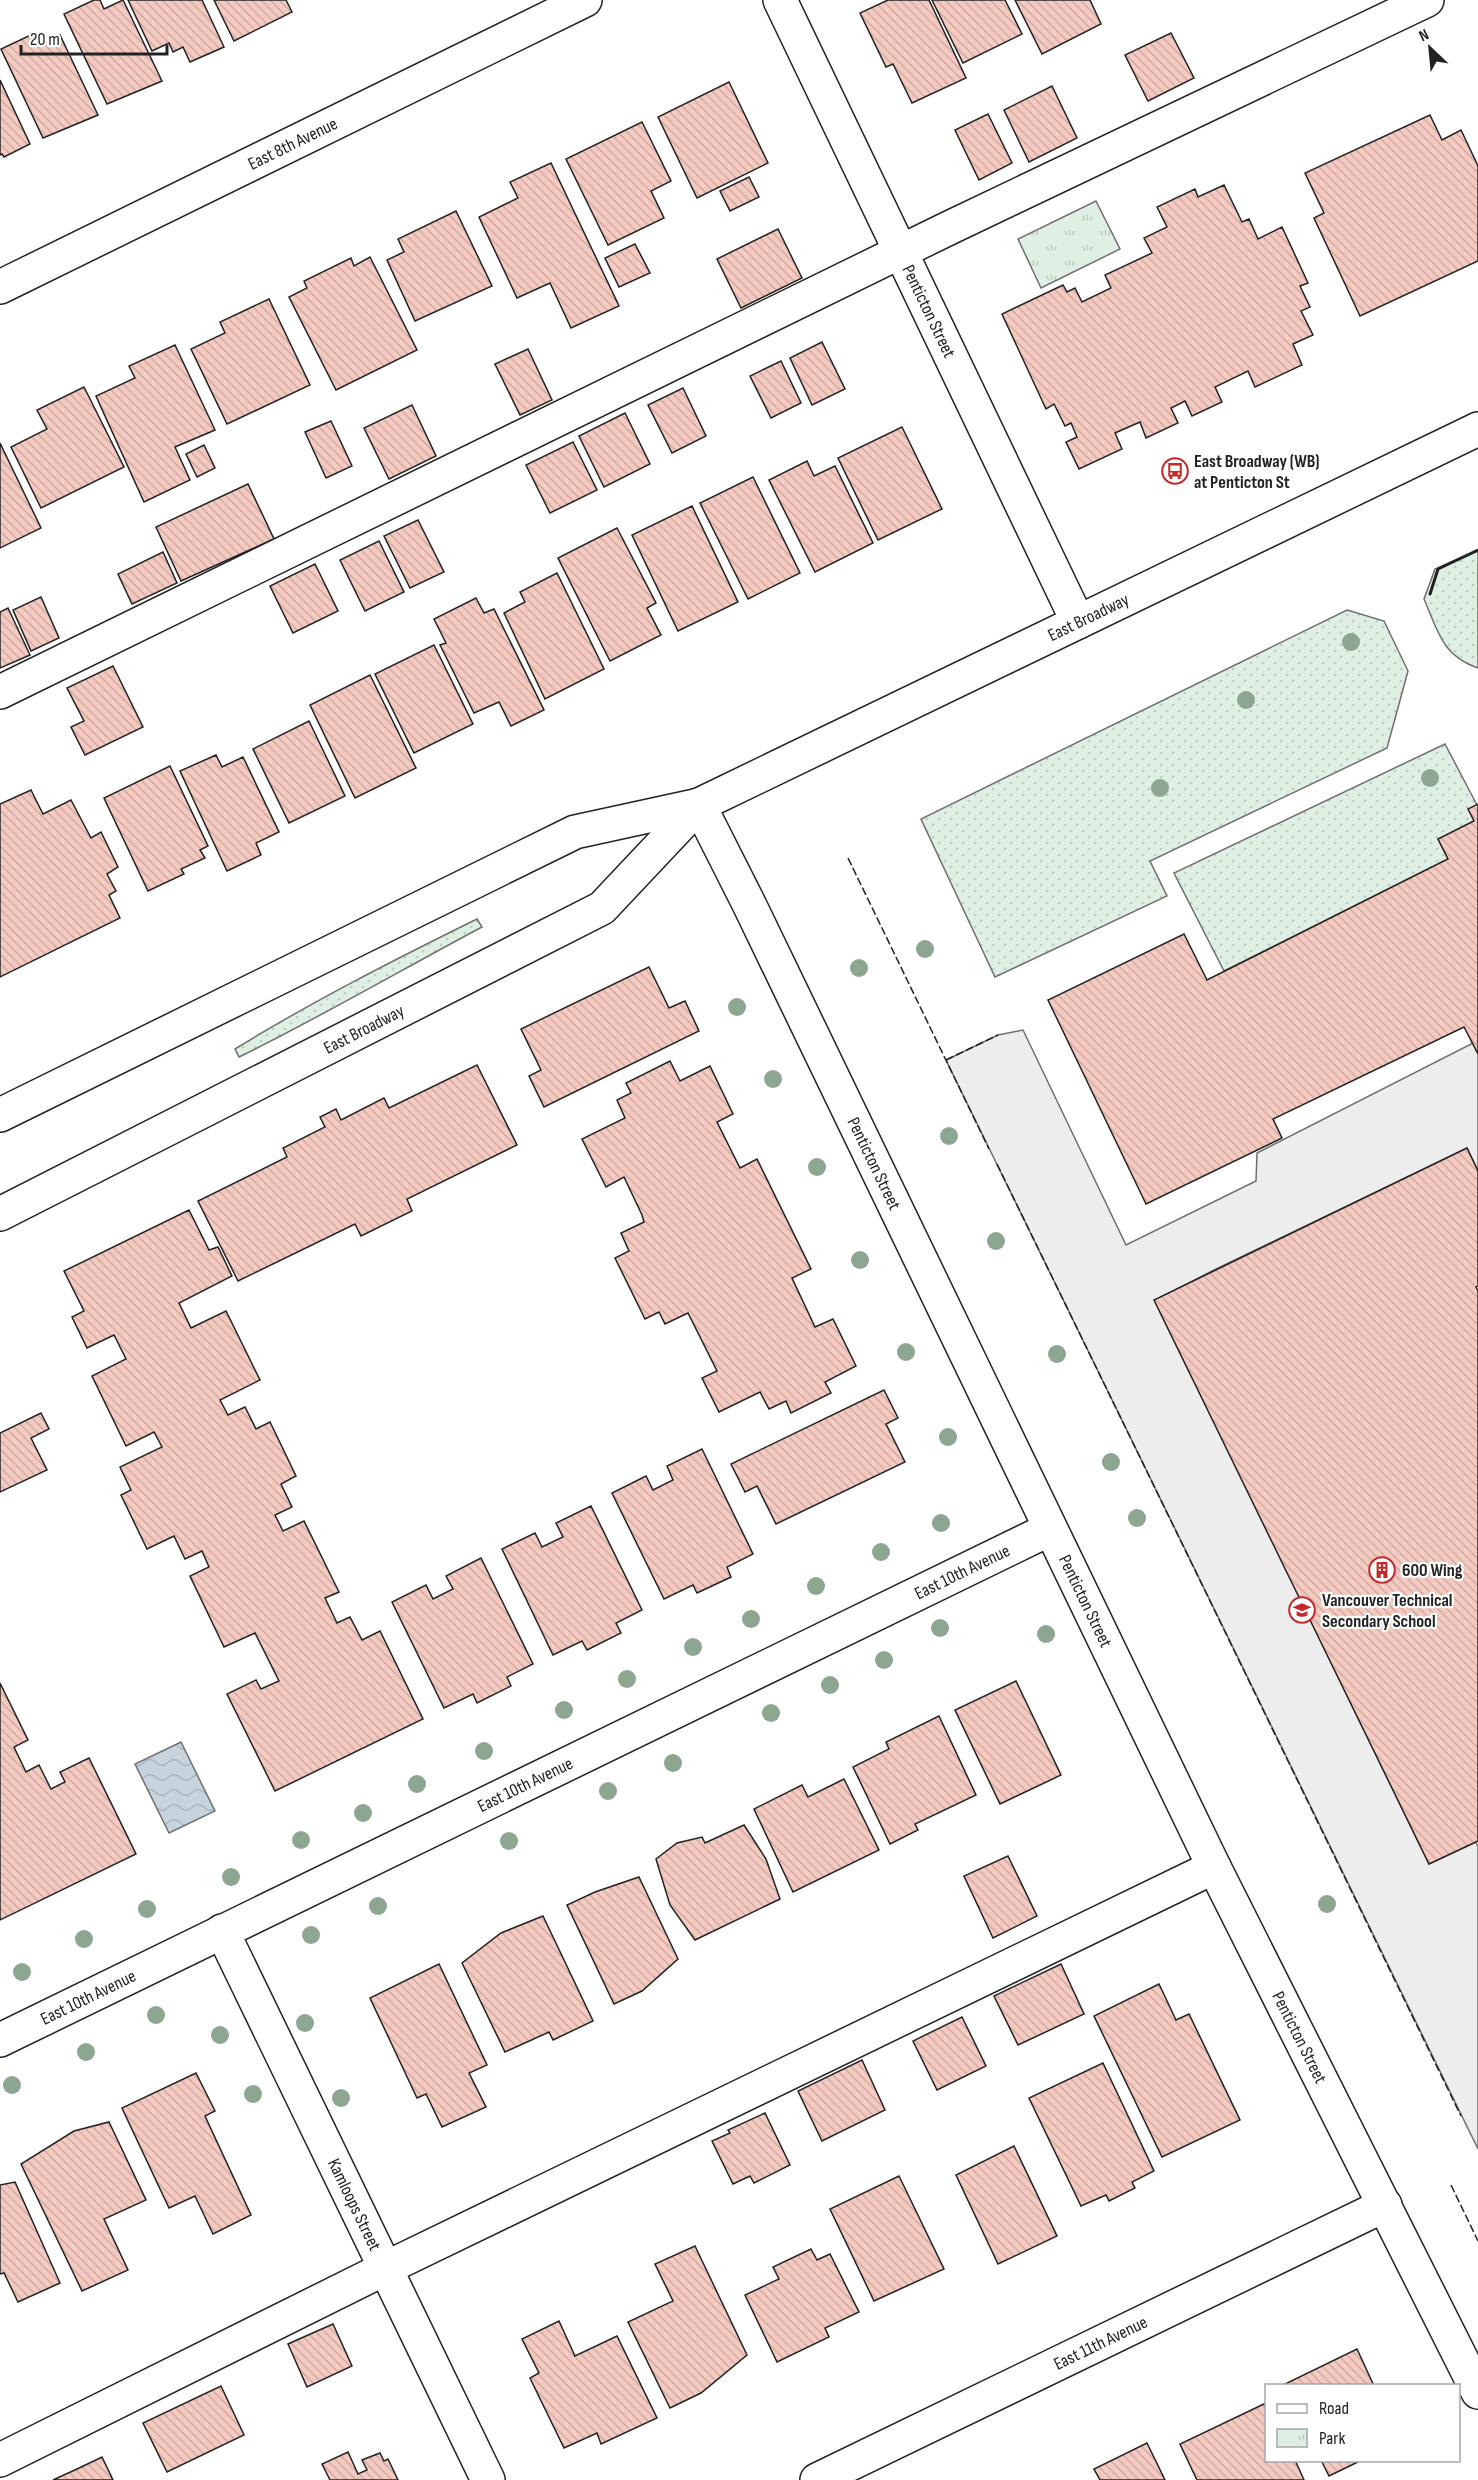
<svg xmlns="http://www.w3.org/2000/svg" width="1478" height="2480" font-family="'Sofia Sans Condensed',sans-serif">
  <defs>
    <pattern id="grass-dots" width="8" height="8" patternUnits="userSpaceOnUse" patternTransform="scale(1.5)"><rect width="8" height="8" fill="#e0efe3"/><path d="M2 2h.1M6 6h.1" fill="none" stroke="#c0cdc2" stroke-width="1.8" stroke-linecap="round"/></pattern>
    <pattern id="park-tufts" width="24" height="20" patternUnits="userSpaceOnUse" patternTransform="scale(1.5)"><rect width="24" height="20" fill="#e0efe3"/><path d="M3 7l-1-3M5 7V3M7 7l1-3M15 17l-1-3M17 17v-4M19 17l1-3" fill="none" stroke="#c0cdc2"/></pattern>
    <pattern id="water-waves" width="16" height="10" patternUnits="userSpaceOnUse" patternTransform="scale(1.5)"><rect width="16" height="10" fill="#c7d3dd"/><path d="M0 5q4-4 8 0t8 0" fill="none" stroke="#abb5bd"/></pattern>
    <pattern id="building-back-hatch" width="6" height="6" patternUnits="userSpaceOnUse" patternTransform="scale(1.5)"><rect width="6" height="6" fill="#f3c9c0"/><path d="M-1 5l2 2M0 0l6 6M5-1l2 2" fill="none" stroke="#d0aca5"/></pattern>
  </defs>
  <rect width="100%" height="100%" fill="#fff"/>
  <g fill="url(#grass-dots)" stroke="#6f6f6f" stroke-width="1.5">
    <path d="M1478 550V668C1442 656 1438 631 1424 599L1435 569Z"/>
    <polygon points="1347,610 1384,621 1408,671 1387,748 1150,861 1167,896 995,977 921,819"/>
    <polygon points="1445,744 1477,805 1474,821 1438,839 1448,859 1224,971 1174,873"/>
    <path d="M477 919 482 927C401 970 321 1017 239 1057L235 1049C313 1001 394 960 477 919Z"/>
  </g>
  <polygon fill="url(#park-tufts)" stroke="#6f6f6f" stroke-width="1.5" points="1096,201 1120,249 1041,288 1018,239"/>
  <polygon fill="#ededed" stroke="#6f6f6f" stroke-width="1.5" points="1023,1030 1126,1245 1256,1181 1257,1153 1473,1043 1478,1054 1478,1171 1467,1148 1214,1270 1155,1300 1429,1864 1476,1842 1478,1847 1478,2149 946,1060 998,1035"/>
  <polygon fill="url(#water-waves)" stroke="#6f6f6f" stroke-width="1.5" points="181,1742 215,1811 169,1833 135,1764"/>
  <g fill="url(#building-back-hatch)" stroke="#222" stroke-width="1.5">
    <polygon points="94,0 100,0 104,9 123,0 162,81 107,104 64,14"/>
    <polygon points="128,0 202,0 224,47 190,62 183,47 173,52 169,43 152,51"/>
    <polygon points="214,0 286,0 292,12 234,41"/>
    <polygon points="888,0 929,0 966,78 912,103 893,64 886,67 860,13"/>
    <polygon points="932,0 1005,0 1022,34 963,63"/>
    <polygon points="1015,0 1090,0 1101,24 1042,54"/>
    <polygon points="35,33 41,44 60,35 98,115 43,138 1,49"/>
    <polygon points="1171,33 1194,78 1148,101 1125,55"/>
    <polygon points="0,80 30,144 4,157 2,154 0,155"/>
    <polygon points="729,82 768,163 697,198 658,117"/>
    <polygon points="1052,86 1077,138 1029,162 1004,110"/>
    <polygon points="988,114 1012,163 979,180 955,130"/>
    <polygon points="1430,115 1442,140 1461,130 1478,166 1478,261 1360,316 1314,218 1324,213 1305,173"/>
    <polygon points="642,122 671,181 651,191 664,218 608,245 566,159"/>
    <polygon points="551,163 619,306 571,328 550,283 517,298 479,217 518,198 510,182"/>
    <polygon points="749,177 759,197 730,211 720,191"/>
    <polygon points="1224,185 1242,222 1249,219 1258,239 1282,227 1308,283 1300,286 1310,307 1301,311 1313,335 1293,344 1302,365 1255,387 1248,371 1215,387 1222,402 1192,416 1185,401 1171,408 1178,423 1146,438 1140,422 1115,433 1122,449 1079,469 1066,442 1077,437 1071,423 1065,426 1054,404 1046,409 1002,314 1063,285 1067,292 1075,288 1082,302 1111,288 1105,275 1152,253 1144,238 1167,227 1157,207 1195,189 1198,197"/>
    <polygon points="456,211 492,286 415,321 387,260 404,252 398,239"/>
    <polygon points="778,229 802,278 741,308 717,259"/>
    <polygon points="635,244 650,273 619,287 605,258"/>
    <polygon points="370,257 417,350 336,390 289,297 307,288 304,281 351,258 354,266"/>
    <polygon points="269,299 310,385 227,424 191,349 225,333 220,322"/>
    <polygon points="822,342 845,389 812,405 790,358"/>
    <polygon points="175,345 215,430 175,447 190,480 144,502 96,396 135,378 129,366"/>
    <polygon points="528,349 552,400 520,415 495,364"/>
    <polygon points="781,361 801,403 771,418 750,376"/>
    <polygon points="84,387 124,467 41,508 11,447 47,429 37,410"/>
    <polygon points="683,388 706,436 672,453 648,405"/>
    <polygon points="412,405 436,456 389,479 364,428"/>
    <polygon points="625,413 650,464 604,487 579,436"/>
    <polygon points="331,421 352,466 326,478 305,432"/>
    <polygon points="902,427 942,509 878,540 838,458"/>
    <polygon points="573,442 597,490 550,513 526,465"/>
    <polygon points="0,443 41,528 0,548"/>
    <polygon points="204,445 215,468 197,477 186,454"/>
    <polygon points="807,461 814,476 835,466 873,543 815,572 769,480"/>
    <polygon points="753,477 800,573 748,599 700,503"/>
    <polygon points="248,484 274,539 181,581 156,527"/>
    <polygon points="692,506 738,602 678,631 632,535"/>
    <polygon points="418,520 444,572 410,588 384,536"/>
    <polygon points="617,528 656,603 647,608 661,635 610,661 558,558"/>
    <polygon points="379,541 404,592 365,611 340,560"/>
    <polygon points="163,552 177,583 132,604 118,574"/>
    <polygon points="315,564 338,611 293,633 270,586"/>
    <polygon points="557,573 604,669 545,699 504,613 525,602 520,592"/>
    <polygon points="41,597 59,638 31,651 13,610"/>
    <polygon points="476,598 484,613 494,609 544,710 511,726 499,702 474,713 440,645 446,643 434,619"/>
    <polygon points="8,608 30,655 0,668 0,612"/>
    <polygon points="434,645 473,724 414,753 375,674"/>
    <polygon points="113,666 143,727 85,755 71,727 84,721 67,688"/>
    <polygon points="370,675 416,768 355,798 310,705"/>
    <polygon points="309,721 345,796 289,823 253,749"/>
    <polygon points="216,755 222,767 243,757 279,832 256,843 261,855 227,871 180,771"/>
    <polygon points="170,766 208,846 200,850 205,858 181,869 184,874 148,891 104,798"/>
    <polygon points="31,790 43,814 71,800 91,838 101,832 118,867 107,874 116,891 109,895 120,918 0,977 0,804"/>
    <polygon points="1478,804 1478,1054 1464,1027 1273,1119 1282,1138 1146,1204 1048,1000 1184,934 1207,980 1448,859 1438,839 1474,821 1468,809"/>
    <polygon points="649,967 669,1008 685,1001 699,1031 544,1107 529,1076 541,1070 521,1029"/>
    <polygon points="670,1061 680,1081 710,1066 733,1114 717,1122 740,1168 757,1159 811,1269 792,1278 815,1327 833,1319 856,1366 825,1382 831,1393 791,1413 786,1401 769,1409 760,1392 719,1412 702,1378 717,1371 688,1313 665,1324 659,1312 645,1319 615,1258 629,1251 621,1233 644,1222 642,1215 624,1177 606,1187 582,1139 625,1118 617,1100 631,1093 626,1083"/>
    <polygon points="477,1065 517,1145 407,1199 412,1211 361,1236 355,1224 238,1281 198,1201 287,1157 283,1148 325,1127 320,1117 336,1109 341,1120 384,1098 389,1108"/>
    <polygon points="1467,1148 1478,1171 1478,1286 1476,1287 1478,1291 1478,1841 1429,1864 1154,1300"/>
    <polygon points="189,1210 209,1250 218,1247 232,1276 179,1303 191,1328 226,1311 260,1380 220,1400 228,1415 245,1407 256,1429 270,1422 296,1476 281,1484 292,1507 275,1515 283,1531 304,1521 339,1592 325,1598 337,1623 350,1617 362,1640 380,1631 423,1719 275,1791 227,1694 256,1680 261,1689 279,1681 255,1633 224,1647 190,1576 209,1567 202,1551 185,1559 174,1536 147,1549 121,1495 131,1490 120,1467 162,1447 154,1432 126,1446 92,1376 126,1359 114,1335 87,1348 72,1317 84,1311 64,1271"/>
    <polygon points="884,1390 898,1418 886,1424 905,1462 776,1524 757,1486 745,1492 731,1464"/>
    <polygon points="41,1413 49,1429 31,1438 47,1470 0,1492 0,1433"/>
    <polygon points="702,1449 753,1554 727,1567 731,1577 697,1593 693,1585 664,1599 612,1493 646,1476 653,1490 673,1480 667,1466"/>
    <polygon points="591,1506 642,1610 616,1623 621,1633 587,1650 582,1641 553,1655 502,1549 535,1533 542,1547 563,1537 556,1523"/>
    <polygon points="481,1558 533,1664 507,1677 511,1686 477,1703 473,1694 444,1708 392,1602 426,1585 433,1599 453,1589 446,1576"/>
    <polygon points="1016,1681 1061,1775 1000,1804 955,1710"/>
    <polygon points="0,1683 28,1740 14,1747 26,1772 39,1765 51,1789 65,1782 60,1772 89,1758 136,1854 0,1920"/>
    <polygon points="939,1716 976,1795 915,1824 918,1830 890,1844 853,1767 889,1749 886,1742"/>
    <polygon points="844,1779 879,1850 793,1892 754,1809 802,1785 808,1797"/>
    <polygon points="744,1825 766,1859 780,1899 695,1940 670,1905 656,1859 677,1843 702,1837 705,1843"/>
    <polygon points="1008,1856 1037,1916 993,1938 964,1876"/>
    <polygon points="639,1877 678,1959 642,1991 614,2004 567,1905 595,1892"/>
    <polygon points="543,1916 593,2021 553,2040 549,2032 505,2052 462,1963 501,1933"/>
    <polygon points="439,1964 487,2065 469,2073 486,2107 442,2127 426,2094 417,2098 370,1998"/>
    <polygon points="1061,1964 1084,2014 1018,2045 994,1996"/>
    <polygon points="1159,1984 1176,2020 1189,2014 1240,2120 1162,2157 1094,2016"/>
    <polygon points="962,2017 986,2066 937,2090 913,2041"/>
    <polygon points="862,2060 885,2110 822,2141 798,2091"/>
    <polygon points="1103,2063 1154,2171 1132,2182 1135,2188 1109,2201 1106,2195 1081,2206 1029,2098"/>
    <polygon points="196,2073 215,2111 205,2116 251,2215 213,2234 195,2196 169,2208 122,2108"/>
    <polygon points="765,2113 790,2165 754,2183 750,2176 733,2184 712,2141 730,2133 728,2130"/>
    <polygon points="109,2122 146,2200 104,2219 128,2270 82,2291 21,2164 74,2131"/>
    <polygon points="1014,2146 1057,2236 998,2264 956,2175"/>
    <polygon points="899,2176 944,2269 874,2301 830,2209"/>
    <polygon points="15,2182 60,2283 18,2302 4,2273 0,2274 0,2185"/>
    <polygon points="695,2246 747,2355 701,2393 670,2408 628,2322 673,2301 655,2264"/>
    <polygon points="811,2249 817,2260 830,2254 859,2312 825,2328 829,2337 777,2362 745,2295 779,2279 773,2267"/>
    <polygon points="559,2321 575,2356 617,2336 657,2418 601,2444 597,2433 564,2448 530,2378 539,2373 522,2339"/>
    <polygon points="333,2324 352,2366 307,2387 288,2344"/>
    <polygon points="1357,2349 1374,2386 1286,2386 1285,2384"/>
    <polygon points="221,2386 244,2435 167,2472 143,2423"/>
    <polygon points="1266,2403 1266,2460 1295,2460 1304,2480 1197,2480 1180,2444"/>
    <polygon points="1147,2443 1165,2480 1100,2480 1094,2469"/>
    <polygon points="348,2452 358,2474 367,2470 362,2460 380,2453 384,2461 388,2459 398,2480 330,2480 322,2464"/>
    <polygon points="102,2457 113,2480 53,2480 77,2469"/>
    <polygon points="1321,2460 1362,2460 1329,2476"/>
  </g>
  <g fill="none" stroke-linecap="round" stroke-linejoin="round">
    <g stroke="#222" stroke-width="36">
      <g id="minor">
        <path id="s1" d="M780 0 1078 622"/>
        <path id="s2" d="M0 287 585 0"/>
        <polyline points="0,692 949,228 1427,0"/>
        <path id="s3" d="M699 805 750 906 1214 1867 1478 2392"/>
        <path id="s4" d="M222 1931 488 2480"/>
        <path id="s5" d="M0 2040 1050 1529"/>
        <polyline points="0,2460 384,2269 1214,1867"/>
        <path id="s6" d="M817 2480 1385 2205"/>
      </g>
    </g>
    <g stroke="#222" stroke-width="36">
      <g id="major">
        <path id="s7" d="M0 1115 575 832 699 805 1478 429"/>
        <path id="s8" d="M0 1214 602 908 699 805"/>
      </g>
    </g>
    <use href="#minor" stroke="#fff" stroke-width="33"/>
    <use href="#major" stroke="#fff" stroke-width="33"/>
    <g stroke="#222" stroke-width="1.5" stroke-dasharray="8 3" stroke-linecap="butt">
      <polyline points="848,858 989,1149"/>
      <polyline points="946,1060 998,1035"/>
      <polyline points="997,1164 1461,2116"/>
      <polyline points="1451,2185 1478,2241"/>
    </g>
    <polyline stroke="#222" stroke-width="3" points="1430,594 1438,569 1478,550"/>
  </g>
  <g fill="#8da692">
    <circle cx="1351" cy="642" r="9"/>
    <circle cx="1246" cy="700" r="9"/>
    <circle cx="1430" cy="778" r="9"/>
    <circle cx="1160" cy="788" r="9"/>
    <circle cx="925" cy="949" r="9"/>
    <circle cx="859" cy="968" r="9"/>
    <circle cx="737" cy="1007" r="9"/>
    <circle cx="773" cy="1079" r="9"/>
    <circle cx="949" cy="1136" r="9"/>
    <circle cx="817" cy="1167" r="9"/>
    <circle cx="996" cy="1241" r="9"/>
    <circle cx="860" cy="1260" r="9"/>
    <circle cx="906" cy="1352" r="9"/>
    <circle cx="1057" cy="1354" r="9"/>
    <circle cx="948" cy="1437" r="9"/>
    <circle cx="1111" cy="1462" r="9"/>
    <circle cx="1137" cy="1518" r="9"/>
    <circle cx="941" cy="1523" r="9"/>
    <circle cx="881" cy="1552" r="9"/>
    <circle cx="816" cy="1586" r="9"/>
    <circle cx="751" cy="1619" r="9"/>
    <circle cx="940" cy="1628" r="9"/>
    <circle cx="1046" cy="1634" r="9"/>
    <circle cx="693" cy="1647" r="9"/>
    <circle cx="884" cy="1660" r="9"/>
    <circle cx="627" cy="1679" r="9"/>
    <circle cx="830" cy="1685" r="9"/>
    <circle cx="564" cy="1710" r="9"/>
    <circle cx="771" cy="1713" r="9"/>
    <circle cx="484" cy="1751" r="9"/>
    <circle cx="673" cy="1763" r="9"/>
    <circle cx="417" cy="1784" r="9"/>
    <circle cx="608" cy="1791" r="9"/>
    <circle cx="363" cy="1813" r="9"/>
    <circle cx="301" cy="1840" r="9"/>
    <circle cx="509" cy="1841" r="9"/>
    <circle cx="231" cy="1877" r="9"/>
    <circle cx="1327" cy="1904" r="9"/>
    <circle cx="378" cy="1906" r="9"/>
    <circle cx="147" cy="1909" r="9"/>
    <circle cx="311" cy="1935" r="9"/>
    <circle cx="84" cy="1939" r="9"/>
    <circle cx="22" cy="1972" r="9"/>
    <circle cx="156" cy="2015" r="9"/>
    <circle cx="305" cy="2023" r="9"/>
    <circle cx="220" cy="2035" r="9"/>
    <circle cx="86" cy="2052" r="9"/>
    <circle cx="12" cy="2085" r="9"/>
    <circle cx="253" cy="2094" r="9"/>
    <circle cx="341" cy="2098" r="9"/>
  </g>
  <defs>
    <g id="bus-ring" transform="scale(1.35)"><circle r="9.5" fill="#fff" stroke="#c62828" stroke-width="1.5"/><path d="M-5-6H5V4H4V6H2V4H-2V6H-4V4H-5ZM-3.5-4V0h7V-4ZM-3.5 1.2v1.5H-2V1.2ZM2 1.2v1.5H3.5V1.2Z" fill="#c62828"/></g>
    <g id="building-ring" transform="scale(1.35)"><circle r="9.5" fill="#fff" stroke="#c62828" stroke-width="1.5"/><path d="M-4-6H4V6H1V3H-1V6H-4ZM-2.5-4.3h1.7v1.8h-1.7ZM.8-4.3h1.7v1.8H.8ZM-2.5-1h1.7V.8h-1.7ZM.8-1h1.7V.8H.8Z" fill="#c62828"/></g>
    <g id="school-ring" transform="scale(1.35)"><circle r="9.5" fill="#fff" stroke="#c62828" stroke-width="1.5"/><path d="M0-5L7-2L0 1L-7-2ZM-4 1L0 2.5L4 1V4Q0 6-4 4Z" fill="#c62828"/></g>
  </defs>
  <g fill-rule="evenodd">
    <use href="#bus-ring" x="1175" y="471"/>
    <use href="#building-ring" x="1382" y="1570"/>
    <use href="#school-ring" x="1302" y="1610"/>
  </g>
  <g text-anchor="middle" stroke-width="4.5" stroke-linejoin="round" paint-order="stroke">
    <g font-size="18" fill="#222" stroke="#fff">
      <text dy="6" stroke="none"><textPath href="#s2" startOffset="326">East 8th Avenue</textPath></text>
      <text dy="6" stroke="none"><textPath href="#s1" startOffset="345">Penticton Street</textPath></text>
      <text dy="6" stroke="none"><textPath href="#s7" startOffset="1200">East Broadway</textPath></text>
      <text dy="6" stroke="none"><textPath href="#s8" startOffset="408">East Broadway</textPath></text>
      <text dy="6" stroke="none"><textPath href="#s3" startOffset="399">Penticton Street</textPath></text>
      <text dy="6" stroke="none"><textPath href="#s5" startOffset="1070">East 10th Avenue</textPath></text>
      <text dy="6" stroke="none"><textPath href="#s3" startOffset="885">Penticton Street</textPath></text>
      <text dy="6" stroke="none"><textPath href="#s5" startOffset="584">East 10th Avenue</textPath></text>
      <text dy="6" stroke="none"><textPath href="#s5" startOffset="98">East 10th Avenue</textPath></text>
      <text dy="6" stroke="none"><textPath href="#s3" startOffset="1371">Penticton Street</textPath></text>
      <text dy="6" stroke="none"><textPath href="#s4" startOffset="304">Kamloops Street</textPath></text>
      <text dy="6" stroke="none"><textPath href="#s6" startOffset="315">East 11th Avenue</textPath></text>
    </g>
    <g font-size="18" font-weight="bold" fill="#222" stroke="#fff" text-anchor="start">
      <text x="1194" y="467">East Broadway (WB)<tspan x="1194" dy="21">at Penticton St</tspan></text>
      <text x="1402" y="1576">600 Wing</text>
      <text x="1322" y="1606">Vancouver Technical<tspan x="1322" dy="21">Secondary School</tspan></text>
    </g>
  </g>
  <rect x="1265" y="2384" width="195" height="78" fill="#ffffff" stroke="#a7a7a7" stroke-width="1.5"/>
  <rect x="1277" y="2404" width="30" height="9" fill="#ffffff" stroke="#a7a7a7" stroke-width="1.5"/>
  <text x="1319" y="2414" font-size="18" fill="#222222">Road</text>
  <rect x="1277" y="2429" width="30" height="18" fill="url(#park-tufts)" stroke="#a7a7a7" stroke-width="1.5"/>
  <text x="1319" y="2444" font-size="18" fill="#222222">Park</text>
  <g transform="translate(1430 48) rotate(334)" stroke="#ffffff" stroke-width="4.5" paint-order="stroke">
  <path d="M0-4.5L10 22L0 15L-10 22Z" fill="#222222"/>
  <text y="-9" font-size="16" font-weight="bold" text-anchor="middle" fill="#222222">N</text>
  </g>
  <path d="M21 45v9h146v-9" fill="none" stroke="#222222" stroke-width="3"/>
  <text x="30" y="45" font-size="18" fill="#222222" stroke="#ffffff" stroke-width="4.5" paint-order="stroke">20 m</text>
</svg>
